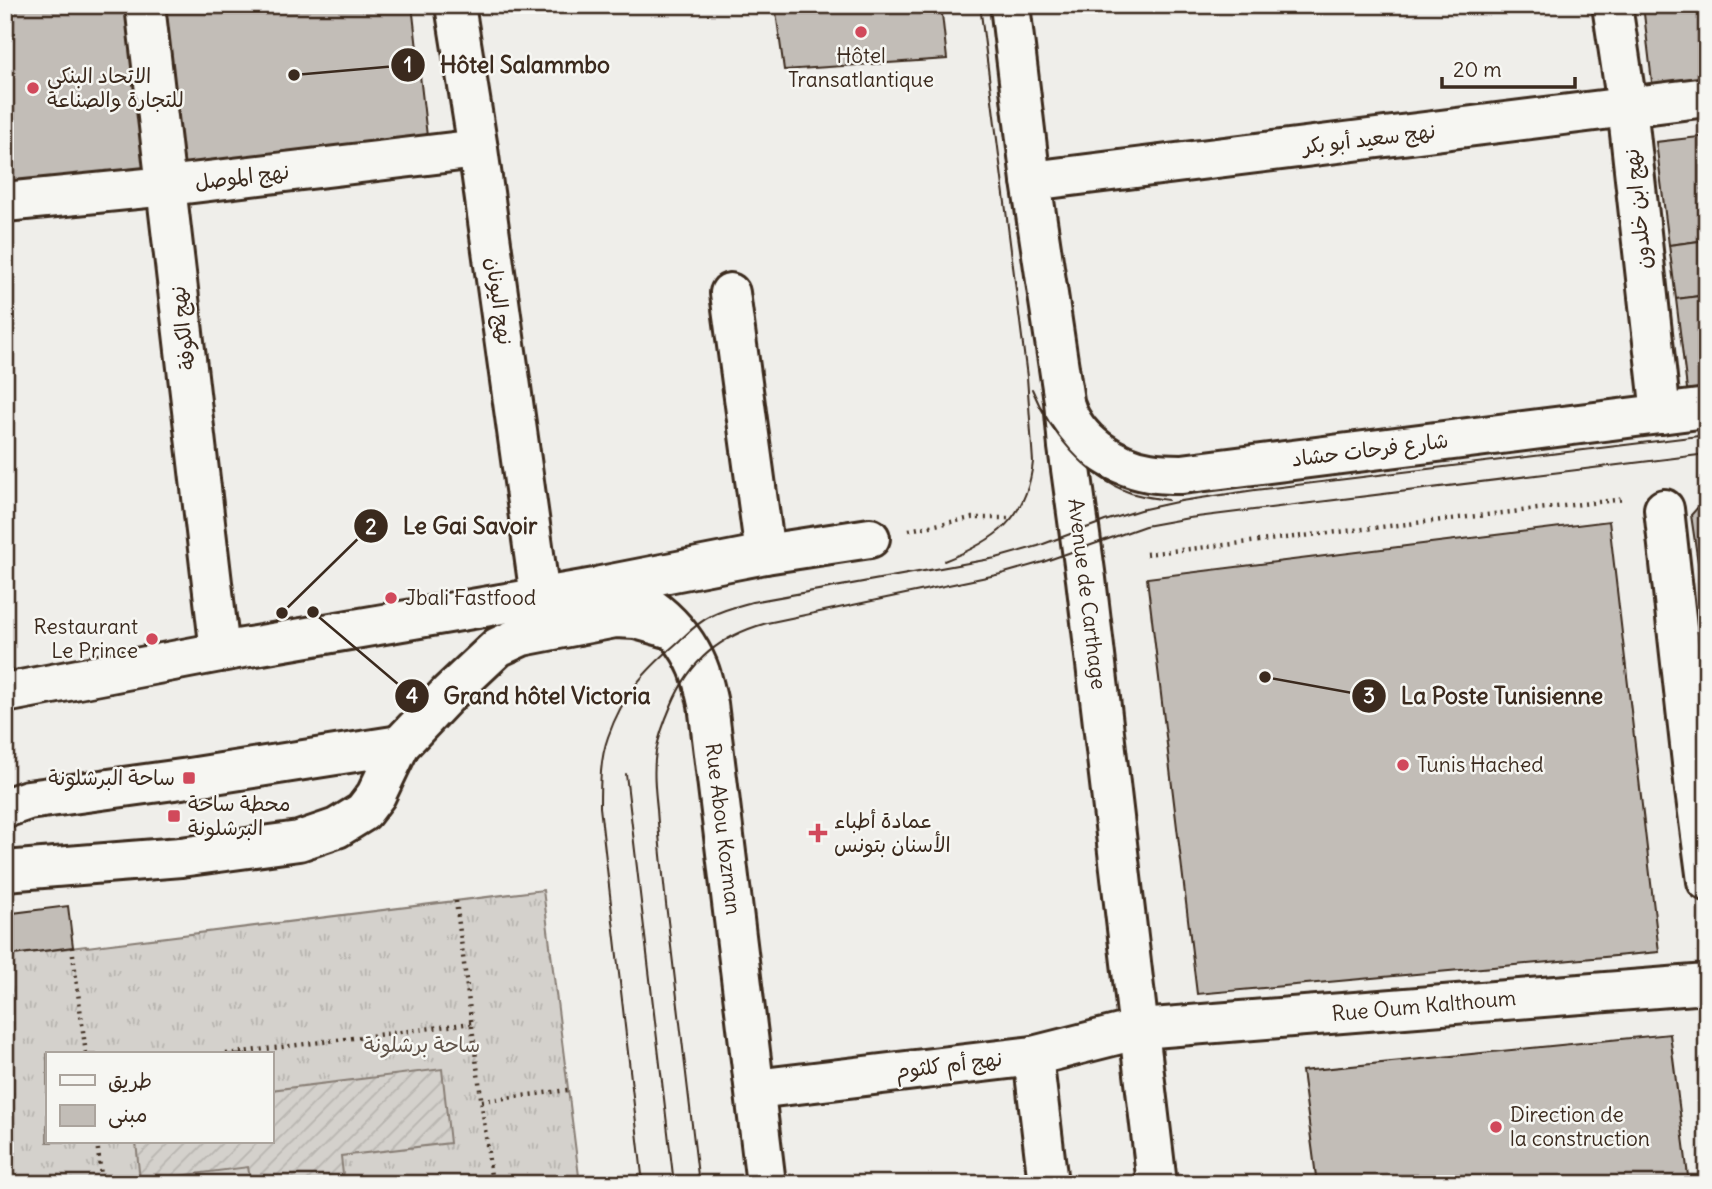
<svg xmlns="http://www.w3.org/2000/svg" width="1712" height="1189" font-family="Delius,'Playpen Sans Arabic',sans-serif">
  <defs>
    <pattern id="grass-tufts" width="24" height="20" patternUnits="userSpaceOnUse" patternTransform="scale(1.75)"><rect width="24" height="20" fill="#d4d1cc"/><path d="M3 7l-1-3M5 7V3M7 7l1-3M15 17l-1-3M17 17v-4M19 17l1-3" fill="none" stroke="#b7b4af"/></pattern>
    <pattern id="garden-furrows" width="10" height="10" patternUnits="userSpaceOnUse" patternTransform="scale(1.75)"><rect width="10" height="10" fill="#d4d1cc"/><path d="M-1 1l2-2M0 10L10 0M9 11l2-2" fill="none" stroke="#b7b4af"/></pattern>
  </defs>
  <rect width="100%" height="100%" fill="#efeeea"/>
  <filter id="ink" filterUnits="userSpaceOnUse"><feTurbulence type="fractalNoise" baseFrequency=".0143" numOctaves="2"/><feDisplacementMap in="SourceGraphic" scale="14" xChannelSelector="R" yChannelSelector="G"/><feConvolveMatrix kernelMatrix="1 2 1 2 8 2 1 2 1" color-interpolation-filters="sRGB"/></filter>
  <g filter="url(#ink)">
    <path fill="url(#grass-tufts)" stroke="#887e75" stroke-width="2" fill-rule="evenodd" d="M543 890 580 1184H13L5 1126V956L86 946 87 947ZM47 1054H271V1142H47Z"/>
    <polygon fill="url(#garden-furrows)" stroke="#887e75" stroke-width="2" points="442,1069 450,1143 341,1156 344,1184 251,1184 248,1167 140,1181 136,1142 271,1142 271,1090"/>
    <g fill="#c2bdb7" stroke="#3b2a1e" stroke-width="2">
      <polygon points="5,5 133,5 153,176 5,194"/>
      <polygon points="162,5 412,5 428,145 178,172"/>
      <polygon points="775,5 941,5 947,59 784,70"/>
      <polygon points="1643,5 1707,5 1707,85 1653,91"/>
      <polygon points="1707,136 1707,240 1669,245 1656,142"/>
      <polygon points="1707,240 1707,295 1676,299 1669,245"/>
      <polygon points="1707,295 1707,395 1688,397 1676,299"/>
      <polygon points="1707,497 1707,617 1706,617 1691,515"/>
      <polygon points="1609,521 1659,952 1197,994 1147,578"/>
      <polygon points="68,906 73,947 5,956 5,914"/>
      <polygon points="1670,1034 1689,1184 1317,1184 1302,1071"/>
    </g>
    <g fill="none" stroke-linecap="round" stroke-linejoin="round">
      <g stroke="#3b2a1e" stroke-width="44">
        <g id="minor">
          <polyline points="145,5 220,652"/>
          <polyline points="455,5 478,149 540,597"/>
          <polyline points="1010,5 1031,181 1064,401 1068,447 1086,579 1157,1184"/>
          <polyline points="1612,5 1627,106 1661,414"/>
          <polyline points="1031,181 1707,97"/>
          <polyline points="5,202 167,186 478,149"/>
          <polyline points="730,293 765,554"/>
          <path d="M1065 406C1076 441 1114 466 1149 472 1160 474 1171 474 1182 474L1707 408"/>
          <polyline points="1664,509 1695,790 1707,881"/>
          <polyline points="601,586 765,554 870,538"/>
          <path d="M5 693 220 652 595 588C640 588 681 627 698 667 703 679 705 691 708 704L766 1184"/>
          <polyline points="5,808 28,800 189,778 400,745"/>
          <polyline points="5,871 181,857 299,841 337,828 363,812 376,795 400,745 449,693 498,647 522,636 615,618 636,619 668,628"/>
          <polyline points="1033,1056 1048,1184"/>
          <polyline points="756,1089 1033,1056 1140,1029 1707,984"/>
        </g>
      </g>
      <g stroke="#3b2a1e" stroke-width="4.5" stroke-dasharray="2 5" stroke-linecap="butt">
        <polyline points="909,530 972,518 1012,518"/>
        <polyline points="1146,554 1625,499"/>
        <polyline points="456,901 492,1184"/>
        <polyline points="72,947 86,1054"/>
        <polyline points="226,1054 472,1023"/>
        <polyline points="482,1101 568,1090"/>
        <polyline points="97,1142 102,1184"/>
      </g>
      <use href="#minor" stroke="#f6f6f2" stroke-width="38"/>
      <g stroke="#3b2a1e" stroke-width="2">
        <path d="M1032 389C1049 431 1087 478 1131 493 1143 497 1155 498 1168 500"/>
        <path d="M944 561C995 541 1027 519 1033 462L1027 377 980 5"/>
        <polyline points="626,774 674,1184"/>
        <path d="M643 1184 600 807C600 784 600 759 608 737 623 694 644 672 677 643 688 633 698 622 711 616 724 609 738 606 752 602L996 558 1038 546 1105 521 1140 510 1181 501 1255 490 1707 435"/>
        <path d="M699 1184C688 1091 677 998 666 904 663 873 659 841 657 809 655 790 653 770 656 751 659 736 665 720 671 706 690 660 720 636 767 623L1001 574 1043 562 1145 526 1189 518 1707 454"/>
      </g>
    </g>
  </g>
  <g fill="#d1495b" stroke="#f6f6f2" stroke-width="2.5">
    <circle cx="861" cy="32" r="7"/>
    <circle cx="33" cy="88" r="7"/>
    <circle cx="391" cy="598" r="7"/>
    <circle cx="152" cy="639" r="7"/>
    <circle cx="1403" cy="765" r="7"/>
    <rect x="182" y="771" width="14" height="14" rx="3.5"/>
    <rect x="167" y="809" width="14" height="14" rx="3.5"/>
    <path d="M814.5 822.5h7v7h7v7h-7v7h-7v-7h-7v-7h7z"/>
    <circle cx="1496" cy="1127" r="7"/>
  </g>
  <g text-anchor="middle" stroke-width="5" stroke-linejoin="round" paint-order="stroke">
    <g font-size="21" fill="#3b2a1e" stroke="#f6f6f2" text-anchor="start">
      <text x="861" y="63" text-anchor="middle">Hôtel<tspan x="861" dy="24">Transatlantique</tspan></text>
      <text x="47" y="83">الاتحاد البنكي<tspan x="47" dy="24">للتجارة والصناعة</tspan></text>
      <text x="405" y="605">Jbali Fastfood</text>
      <text x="138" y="634" text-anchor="end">Restaurant<tspan x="138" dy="24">Le Prince</tspan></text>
      <text x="1417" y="772">Tunis Hached</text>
      <text x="175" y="785" text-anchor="end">ساحة البرشلونة</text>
      <text x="188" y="811">محطة ساحة<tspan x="188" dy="24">البرشلونة</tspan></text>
      <text x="834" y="828">عمادة أطباء<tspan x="834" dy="24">الأسنان بتونس</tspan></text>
      <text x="1510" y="1122">Direction de<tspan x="1510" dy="24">la construction</tspan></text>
    </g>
    <g font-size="21" fill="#3b2a1e" stroke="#f6f6f2">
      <text transform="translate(1369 139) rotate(-7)" y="7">نهج سعيد أبو بكر</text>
      <text transform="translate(242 177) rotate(-7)" y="7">نهج الموصل</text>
      <text transform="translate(1638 209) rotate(-96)" y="7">نهج ابن خلدون</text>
      <text transform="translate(499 301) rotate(82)" y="7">نهج اليونان</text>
      <text transform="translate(183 328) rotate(-97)" y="7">نهج الكوفة</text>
      <text transform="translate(1370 450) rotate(-7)" y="7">شارع فرحات حشاد</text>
      <text transform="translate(1087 594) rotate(83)" y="7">Avenue de Carthage</text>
      <text transform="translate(723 829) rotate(83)" y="7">Rue Abou Kozman</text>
      <text transform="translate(1424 1006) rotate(-5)" y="7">Rue Oum Kalthoum</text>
      <text transform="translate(949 1065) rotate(-7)" y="7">نهج أم كلثوم</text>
    </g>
    <g font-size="21" fill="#61544a" stroke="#f6f6f2">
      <text x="422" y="1052">ساحة برشلونة</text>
    </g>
  </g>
  <path fill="none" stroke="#3b2a1e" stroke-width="2.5" d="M294 75L408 65M282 613L371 526M1265 677L1369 696M313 612L412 696"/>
  <g fill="#3b2a1e" stroke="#f6f6f2" stroke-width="2.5">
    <circle cx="294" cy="75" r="7"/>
    <circle cx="282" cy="613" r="7"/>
    <circle cx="1265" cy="677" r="7"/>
    <circle cx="313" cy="612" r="7"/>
    <circle cx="408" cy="65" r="18"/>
    <circle cx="371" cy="526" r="18"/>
    <circle cx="1369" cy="696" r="18"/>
    <circle cx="412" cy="696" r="18"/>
  </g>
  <g font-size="21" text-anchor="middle" font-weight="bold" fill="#fff">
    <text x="408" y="72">1</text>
    <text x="371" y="534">2</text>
    <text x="1369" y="703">3</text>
    <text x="412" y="703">4</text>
  </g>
  <g font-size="23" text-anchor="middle" font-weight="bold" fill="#3b2a1e" stroke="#f6f6f2" stroke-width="5" stroke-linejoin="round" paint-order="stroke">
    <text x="525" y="73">Hôtel Salammbo</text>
    <text x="470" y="534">Le Gai Savoir</text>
    <text x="1502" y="704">La Poste Tunisienne</text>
    <text x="547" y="704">Grand hôtel Victoria</text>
  </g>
  <rect width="1712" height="1189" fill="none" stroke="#f6f6f2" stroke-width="28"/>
  <rect x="14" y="14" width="1684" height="1161" fill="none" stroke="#3b2a1e" stroke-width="2.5" filter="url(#ink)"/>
  <rect x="46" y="1052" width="228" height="91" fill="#f6f6f2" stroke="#aba49d" stroke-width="2"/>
  <rect x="60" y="1075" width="35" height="10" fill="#f6f6f2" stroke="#aba49d" stroke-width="2"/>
  <text x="108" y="1088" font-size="21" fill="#3b2a1e">طريق</text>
  <rect x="60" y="1105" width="35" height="21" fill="#c2bdb7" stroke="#aba49d" stroke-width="2"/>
  <text x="108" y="1122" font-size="21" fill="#3b2a1e">مبنى</text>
  <path d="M1442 77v10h133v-10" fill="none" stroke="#3b2a1e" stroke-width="3.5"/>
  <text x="1453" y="77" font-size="21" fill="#3b2a1e" stroke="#f6f6f2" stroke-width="5" paint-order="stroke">20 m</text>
</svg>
